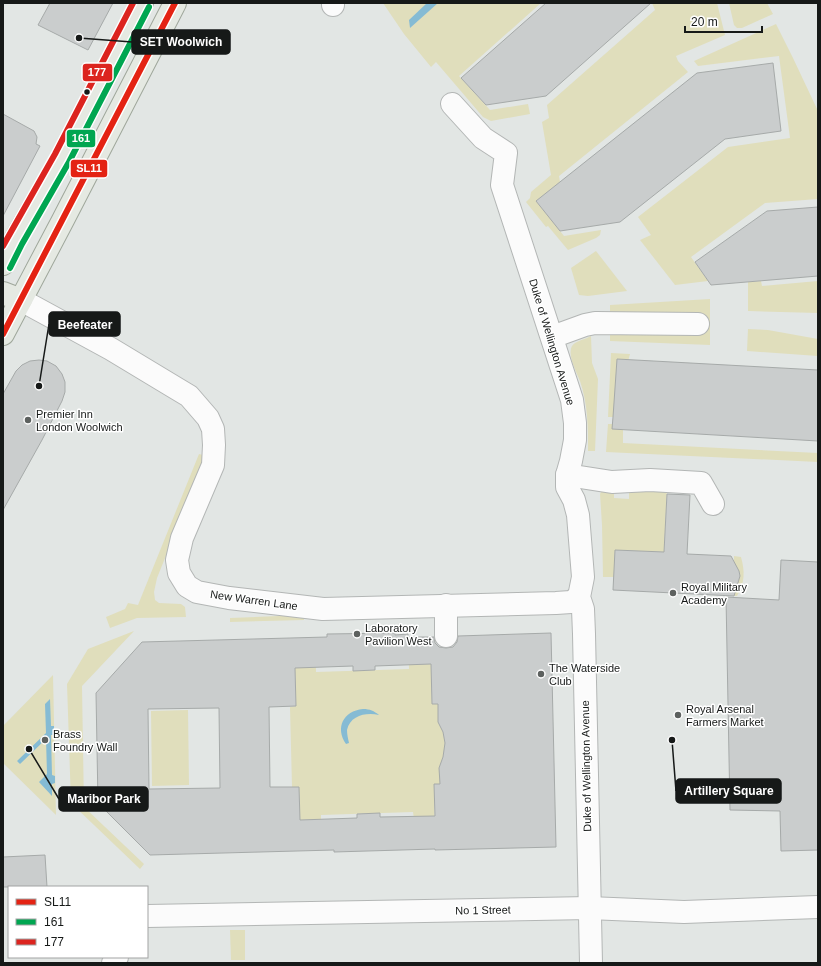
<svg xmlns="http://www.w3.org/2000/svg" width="821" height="966" font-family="Helvetica,sans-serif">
  <rect width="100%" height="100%" fill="#e2e6e4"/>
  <g fill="#e0debc">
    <polygon points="383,3 541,3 459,76 490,110 528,104 530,114 491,121 483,117 436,62 431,67 404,34"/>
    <polygon points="652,3 717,3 725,35 676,56 678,61 688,72 559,176 560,182 536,201 564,236 601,230 600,235 596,238 568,250 548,226 546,227 526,202 530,198 531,192 551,175 542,122 549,118 547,105 655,10"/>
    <polygon points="729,3 767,3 773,14 742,28 737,28 734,25"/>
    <polygon points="776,24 793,58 818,111 818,199 765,203 691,257 708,281 675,285 640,240 651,235 638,217 728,147 790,138 779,56 698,66 694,61"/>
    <polygon points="596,251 627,291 588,296 579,295 571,268"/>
    <polygon points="761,281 762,286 818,281 818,313 748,311 748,282"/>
    <polygon points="710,299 710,345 610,341 610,305"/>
    <polygon points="748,329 768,330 818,339 818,356 747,351"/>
    <path d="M591 336 592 363 598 379 595 451H588C588 428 588 404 580 381 577 373 567 355 572 346 575 341 586 339 591 336Z"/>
    <polygon points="611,353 630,354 613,417 608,417"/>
    <polygon points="608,424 613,424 623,429 623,443 818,453 818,462 606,452"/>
    <polygon points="199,454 203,455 202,466 157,578 154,592 155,600 159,603 181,604 185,607 186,617 137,618 110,628 106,617 125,609 128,603 138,605"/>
    <polygon points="614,487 614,498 629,499 629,488 667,490 664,552 615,550 614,577 603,577 602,525 600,494 601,492"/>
    <path d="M734 556 741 557C745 571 745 583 737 596H733V585L740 576 739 571 734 564Z"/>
    <polygon points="304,615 304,620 230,622 230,618"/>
    <polygon points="134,631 82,686 84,807 144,864 140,869 71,803 67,684 88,649"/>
    <polygon points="430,637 432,704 438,704 438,722 443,732 445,743 440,784 434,784 435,847 414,819 413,812 321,815 321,846 301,846 299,787 292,787 290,707 296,706 294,638 315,638 316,672 409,669 408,638"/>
    <polygon points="53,675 56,815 3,763 3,726"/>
    <polygon points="188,710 189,785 152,786 151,711"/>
    <polygon points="230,930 245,930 245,960 231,960"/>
  </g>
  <g fill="#85bbd4">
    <polygon points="427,3 438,3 410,28 409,20"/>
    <polygon points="50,699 51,726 54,726 54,735 51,735 52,775 55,776 55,783 52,784 52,796 39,782 47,774 46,739 20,764 17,761 46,733 45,704"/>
    <path d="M363 709C370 709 374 711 379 715 367 712 350 715 347 730 347 734 348 739 349 743L346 744C335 728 343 711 363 709Z"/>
  </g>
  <g fill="#cacdcd" stroke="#a6aaa9" fill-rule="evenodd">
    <polygon points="50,3 113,3 88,50 38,25"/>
    <polygon points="546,3 651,3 546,96 486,105 461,78"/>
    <polygon points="773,63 781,131 725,139 620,222 560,231 536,201 697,73"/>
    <polygon points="3,114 34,131 37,137 36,144 40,146 3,216"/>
    <polygon points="818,207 818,276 711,285 695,262 767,211"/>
    <polygon points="617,359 818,370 818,441 612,429 613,417"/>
    <polygon points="39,360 47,361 56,366 62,374 65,382 65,392 62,401 42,440 3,510 3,394 16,371 22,365 30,361"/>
    <polygon points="667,494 690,495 687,554 731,556 739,571 740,576 734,596 613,590 615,550 664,552"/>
    <polygon points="781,560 818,562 818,850 781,851 780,811 730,810 726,597 779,600"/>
    <path d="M395 633V635L408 634V637H434L435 643 439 647 446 648 453 647 457 642 458 636 551 633 556 847 435 850V849L334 852V850L150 855 98 803 96 693 142 642 327 637V634ZM431 664 432 704H438V722L443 732 445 743 443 757 439 768 440 784H434L435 816 380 817V813L357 814V818L300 820 299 787H270L269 707 296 706 295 668 353 666V671L375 670V666ZM219 708 220 788 149 789 148 709Z"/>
    <polygon points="45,855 47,887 3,887 3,857"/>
  </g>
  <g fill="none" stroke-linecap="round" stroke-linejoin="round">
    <g stroke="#b3b6b5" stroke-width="24">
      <g id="minor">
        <polyline points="333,5 333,3"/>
        <polyline points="452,104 483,138 506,153 502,185 572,400 575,423 575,440 571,461 567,475 567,487 574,500 578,515 583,577 579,597 583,609 584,634 591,963"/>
        <polyline points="21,300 111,349 174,387 189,396 208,418 213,429 214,445 213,465 182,538 177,560 179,573 187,586 197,592 229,598 323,609 556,603 571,602 579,597"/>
        <polyline points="552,337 585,325 595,323 698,324"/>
        <polyline points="567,475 612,482 650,480 701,483 713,504"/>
        <polyline points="446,605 446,636"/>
        <polyline points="147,916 589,908 684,912 818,907"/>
        <polyline points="113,963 117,957"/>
      </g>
    </g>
    <g stroke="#9fa79b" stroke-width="24">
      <g id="major">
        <polyline points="3,264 15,240 62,158 142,3"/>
        <polyline points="3,293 21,300"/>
        <polyline points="3,334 63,220 173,7 175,3"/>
      </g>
    </g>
    <use href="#minor" stroke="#fbfbfb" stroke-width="22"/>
    <use href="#major" stroke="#e5e9e2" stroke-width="22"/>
    <g stroke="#fff" stroke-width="9">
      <polyline id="bus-1" points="3,334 175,3"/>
    </g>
    <g stroke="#fff" stroke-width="9">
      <polyline id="bus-2" points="10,268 22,244 69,162 149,7"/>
    </g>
    <g stroke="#fff" stroke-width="9">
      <polyline id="bus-3" points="3,246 55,154 133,3"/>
    </g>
    <use href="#bus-1" stroke="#e42313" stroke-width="6"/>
    <use href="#bus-2" stroke="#00a651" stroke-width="6"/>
    <use href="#bus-3" stroke="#dc241f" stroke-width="6"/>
  </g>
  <circle fill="#161918" stroke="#fff" stroke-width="1.5" cx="87" cy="92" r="3.5"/>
  <g fill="#5d615f" stroke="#fff" stroke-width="1.5">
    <circle cx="28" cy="420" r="4"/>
    <circle cx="673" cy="593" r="4"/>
    <circle cx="357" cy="634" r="4"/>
    <circle cx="541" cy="674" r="4"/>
    <circle cx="678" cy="715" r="4"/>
    <circle cx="45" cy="740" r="4"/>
  </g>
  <g text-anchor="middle" stroke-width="3" stroke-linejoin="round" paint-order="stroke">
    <g font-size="11" fill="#161918" stroke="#fff">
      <text transform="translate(552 342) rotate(73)" y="4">Duke of Wellington Avenue</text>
      <text transform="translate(254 600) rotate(8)" y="4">New Warren Lane</text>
      <text transform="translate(586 766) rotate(-91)" y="4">Duke of Wellington Avenue</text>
      <text transform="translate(483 910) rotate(-1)" y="4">No 1 Street</text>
    </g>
    <g font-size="11" fill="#161918" stroke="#fff" text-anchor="start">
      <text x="36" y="418">Premier Inn<tspan x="36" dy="13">London Woolwich</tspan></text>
      <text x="681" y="591">Royal Military<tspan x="681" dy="13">Academy</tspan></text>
      <text x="365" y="632">Laboratory<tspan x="365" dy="13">Pavilion West</tspan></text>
      <text x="549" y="672">The Waterside<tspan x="549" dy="13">Club</tspan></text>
      <text x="686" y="713">Royal Arsenal<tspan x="686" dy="13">Farmers Market</tspan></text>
      <text x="53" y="738">Brass<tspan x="53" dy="13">Foundry Wall</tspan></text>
    </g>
  </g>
  <path fill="none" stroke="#161918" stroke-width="1.5" d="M79 38L132 42M39 386L49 324M672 740L676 791M29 749L59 799"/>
  <g fill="#161918" stroke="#fff" stroke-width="1.5">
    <circle cx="79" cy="38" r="4"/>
    <circle cx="39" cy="386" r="4"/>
    <circle cx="672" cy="740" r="4"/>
    <circle cx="29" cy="749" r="4"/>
  </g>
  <g fill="#161918" stroke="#161918" stroke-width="1.5">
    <rect x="132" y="30" width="98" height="24" rx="4"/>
    <rect x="49" y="312" width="71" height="24" rx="4"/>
    <rect x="676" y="779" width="105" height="24" rx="4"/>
    <rect x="59" y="787" width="89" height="24" rx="4"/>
  </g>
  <g font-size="12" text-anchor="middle" font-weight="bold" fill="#fff">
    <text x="181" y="46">SET Woolwich</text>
    <text x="85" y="329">Beefeater</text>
    <text x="729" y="795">Artillery Square</text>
    <text x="104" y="803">Maribor Park</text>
  </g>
  <g stroke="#fff" stroke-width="1.5">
    <rect x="82" y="63" width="31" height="19" rx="4" fill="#dc241f"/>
    <rect x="66" y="129" width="30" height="19" rx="4" fill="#00a651"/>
    <rect x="70" y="159" width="38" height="19" rx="4" fill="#e42313"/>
  </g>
  <g font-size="11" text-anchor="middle" font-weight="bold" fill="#fff">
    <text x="97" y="76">177</text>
    <text x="81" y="142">161</text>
    <text x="89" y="172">SL11</text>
  </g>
  <rect width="821" height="966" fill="none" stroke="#161918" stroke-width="8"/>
  <rect x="8" y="886" width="140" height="72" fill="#ffffff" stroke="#a2a3a3"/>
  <rect x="16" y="899" width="20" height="6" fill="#e42313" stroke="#a2a3a3"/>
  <text x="44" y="906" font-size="12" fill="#161918">SL11</text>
  <rect x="16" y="919" width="20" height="6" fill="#00a651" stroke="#a2a3a3"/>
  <text x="44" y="926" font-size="12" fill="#161918">161</text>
  <rect x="16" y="939" width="20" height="6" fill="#dc241f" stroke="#a2a3a3"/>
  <text x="44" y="946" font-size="12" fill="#161918">177</text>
  <path d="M685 26v6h77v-6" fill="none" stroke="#161918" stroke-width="2"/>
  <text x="691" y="26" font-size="12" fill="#161918" stroke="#ffffff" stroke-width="3" paint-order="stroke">20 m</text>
</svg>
